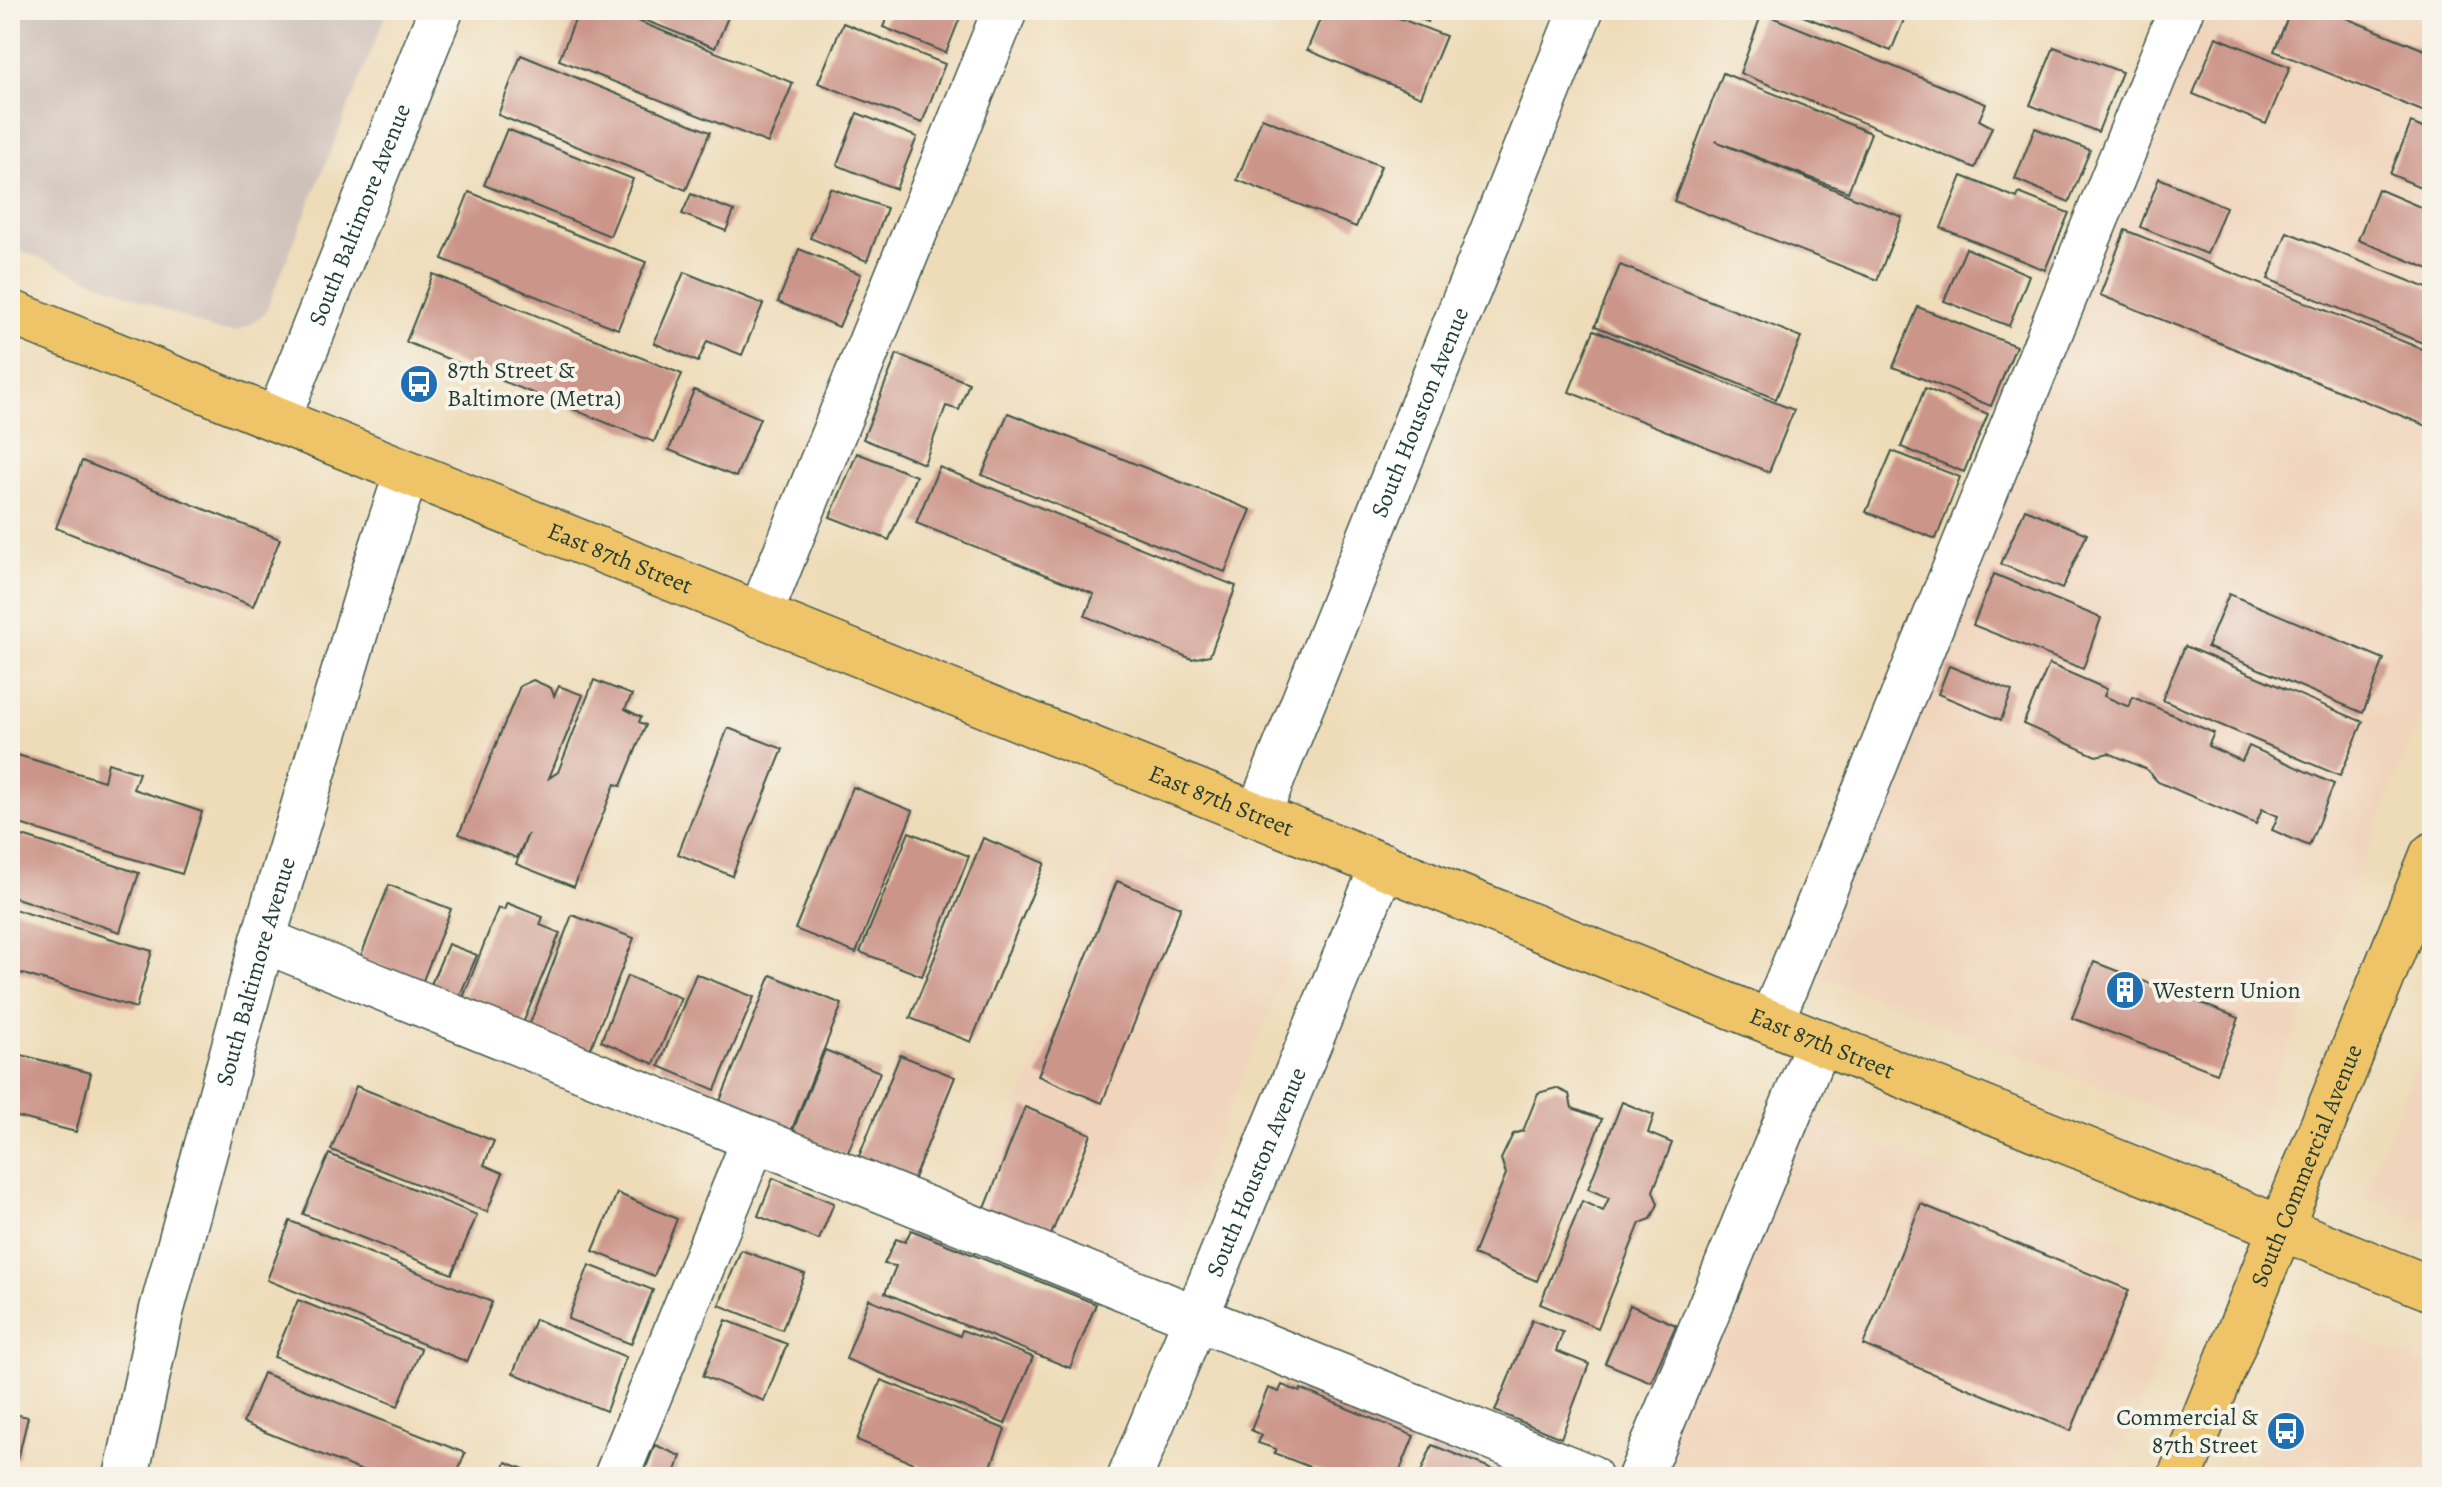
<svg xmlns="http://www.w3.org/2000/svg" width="2442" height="1487" font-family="Alegreya,serif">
  <rect width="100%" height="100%" fill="#f7f3e8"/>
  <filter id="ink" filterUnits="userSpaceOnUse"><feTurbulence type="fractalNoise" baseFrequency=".0125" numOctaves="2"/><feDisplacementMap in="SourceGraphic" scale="16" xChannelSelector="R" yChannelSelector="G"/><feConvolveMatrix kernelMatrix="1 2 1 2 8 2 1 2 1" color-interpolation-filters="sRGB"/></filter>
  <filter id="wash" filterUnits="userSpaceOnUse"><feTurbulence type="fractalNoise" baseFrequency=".006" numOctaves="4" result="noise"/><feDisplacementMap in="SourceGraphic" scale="32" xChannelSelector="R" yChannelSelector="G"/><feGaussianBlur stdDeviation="1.8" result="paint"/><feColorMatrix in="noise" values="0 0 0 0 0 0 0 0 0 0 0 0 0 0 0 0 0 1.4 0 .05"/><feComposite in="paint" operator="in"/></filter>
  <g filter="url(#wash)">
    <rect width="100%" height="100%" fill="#eedcb9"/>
    <g fill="#f0d5bc">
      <polygon points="2181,10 2432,10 2432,691 2249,1145 1794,966"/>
      <polygon points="1124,831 1311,910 1152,1299 970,1227"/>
      <polygon points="2432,1026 2432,1224 2363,1196"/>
      <polygon points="1792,1107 2195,1272 2111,1477 1640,1477"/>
      <polygon points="2312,1319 2432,1367 2432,1477 2248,1477"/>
    </g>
    <polygon fill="#cec1b9" points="10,10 388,10 265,313 251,324 237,331 217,331 10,246"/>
    <g id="blocks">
      <g fill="#cc958a">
        <polygon points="579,10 610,10 793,83 768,143 559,60"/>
        <polygon points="619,10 731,10 715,48"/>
        <polygon points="890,10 963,10 946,53 883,27"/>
        <polygon points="1324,10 1378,10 1446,36 1421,97 1307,50"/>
        <polygon points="1398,10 1433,10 1428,22"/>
        <polygon points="1788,10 1908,10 1891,51"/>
        <polygon points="2291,10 2326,10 2432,53 2432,115 2274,51"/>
        <polygon points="1762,13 1986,104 1979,120 1992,127 1975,168 1740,73"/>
        <polygon points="843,23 945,64 922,123 818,83"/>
        <polygon points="2216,37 2290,67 2266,124 2193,94"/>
        <polygon points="2054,47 2122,72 2098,132 2030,105"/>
        <polygon points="521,55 710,132 686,190 498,115"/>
        <polygon points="1723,73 1871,133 1848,192 1715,141 1902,217 1877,280 1674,201"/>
        <polygon points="857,113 917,137 896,189 837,165"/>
        <polygon points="1262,118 1381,166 1356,227 1237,180"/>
        <polygon points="2411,123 2432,132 2432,192 2390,174"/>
        <polygon points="2035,128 2090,150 2069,202 2015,179"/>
        <polygon points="507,129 633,179 610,236 484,185"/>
        <polygon points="1962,176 2017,198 2019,193 2069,213 2045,270 1941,228"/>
        <polygon points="2159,178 2226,207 2207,254 2140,227"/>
        <polygon points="830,188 887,208 867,261 810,238"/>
        <polygon points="2378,189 2432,212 2432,270 2358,240"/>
        <polygon points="469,192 646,262 618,329 442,259"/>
        <polygon points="691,194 734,211 726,231 682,214"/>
        <polygon points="2125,230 2432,353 2432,428 2100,295"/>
        <polygon points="2287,232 2432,290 2432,347 2268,279"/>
        <polygon points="1966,248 2029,275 2009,326 1944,301"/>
        <polygon points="799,249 861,274 839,327 778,302"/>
        <polygon points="1620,265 1801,337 1776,399 1595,326"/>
        <polygon points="684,272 763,304 742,355 707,341 698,362 654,343"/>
        <polygon points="433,274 682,374 654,442 406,342"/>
        <polygon points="1918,307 2016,346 1991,406 1893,367"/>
        <polygon points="1594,330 1794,410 1769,472 1569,392"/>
        <polygon points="897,354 969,383 959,410 946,406 924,464 863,439"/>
        <polygon points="1925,388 1988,414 1964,472 1901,447"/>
        <polygon points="694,390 760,418 736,477 669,450"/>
        <polygon points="1008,413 1251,510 1225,572 982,475"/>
        <polygon points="1892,451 1960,477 1936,539 1866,512"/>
        <polygon points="857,453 916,476 889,540 830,517"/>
        <polygon points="82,461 280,539 253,606 56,528"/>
        <polygon points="939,467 1236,586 1210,655 1192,659 1085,616 1094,594 916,523"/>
        <polygon points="2025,509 2087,534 2062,589 2001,564"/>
        <polygon points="1994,574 2101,618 2083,669 1973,625"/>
        <polygon points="2229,594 2384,659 2363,713 2207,647"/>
        <polygon points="2185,646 2363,722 2340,776 2162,700"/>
        <polygon points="2049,664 2107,689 2104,696 2129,707 2133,697 2214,733 2208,746 2242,761 2249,746 2334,784 2309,846 2272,830 2278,816 2262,809 2256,824 2158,782 2146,769 2109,753 2096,756 2023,724"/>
        <polygon points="1949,666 2012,691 2001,720 1938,694"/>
        <polygon points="533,680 551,688 554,696 559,686 583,695 549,778 558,772 594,680 632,695 625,709 641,717 639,722 646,725 621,786 615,784 574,887 516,864 528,834 517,858 459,834 520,686"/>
        <polygon points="728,728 783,749 732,876 678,854"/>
        <polygon points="14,754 104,781 108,763 139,773 133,789 202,812 182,874 10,821 10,763"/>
        <polygon points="853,787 913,811 856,953 795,929"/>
        <polygon points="10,832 139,873 120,932 10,896"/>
        <polygon points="909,832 969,856 922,976 860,952"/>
        <polygon points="983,838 1045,863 971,1042 910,1018"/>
        <polygon points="1117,881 1181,907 1102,1103 1038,1076"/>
        <polygon points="389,885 451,909 422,983 360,958"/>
        <polygon points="507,903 543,917 540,925 560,933 521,1028 461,1003 498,908 504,910"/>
        <polygon points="10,908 152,951 136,1008 10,970"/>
        <polygon points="572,915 634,938 588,1055 527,1031"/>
        <polygon points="448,944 477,955 458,1000 429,989"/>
        <polygon points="2094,962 2239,1018 2217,1073 2072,1018"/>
        <polygon points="696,974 754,997 715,1090 659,1066"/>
        <polygon points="771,975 842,1004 790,1134 718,1106"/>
        <polygon points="627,976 681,998 654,1064 601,1041"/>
        <polygon points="825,1050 880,1072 847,1155 792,1133"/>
        <polygon points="10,1052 91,1073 76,1132 10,1115"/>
        <polygon points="900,1055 955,1077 910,1188 855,1166"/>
        <polygon points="356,1086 494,1141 484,1165 503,1173 487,1212 331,1150"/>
        <polygon points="1556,1088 1569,1094 1572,1108 1602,1119 1537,1281 1473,1255 1506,1174 1501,1159 1513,1134 1523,1131 1538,1093"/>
        <polygon points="1622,1102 1654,1115 1648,1133 1672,1143 1653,1191 1658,1204 1651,1219 1640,1223 1598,1328 1540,1304 1582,1201 1603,1211 1609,1198 1588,1189"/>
        <polygon points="1025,1107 1091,1134 1048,1243 982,1216"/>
        <polygon points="329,1154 477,1215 452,1274 303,1214"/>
        <polygon points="773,1178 834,1203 819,1240 758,1216"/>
        <polygon points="617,1193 677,1219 654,1276 593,1251"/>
        <polygon points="1921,1204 2129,1290 2071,1431 1863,1345"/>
        <polygon points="290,1221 492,1302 467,1362 267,1280"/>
        <polygon points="911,1230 1096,1304 1070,1368 885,1293 896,1266 884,1264 896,1239 905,1242"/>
        <polygon points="741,1250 805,1274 782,1330 719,1305"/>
        <polygon points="589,1265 653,1290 631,1344 568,1319"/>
        <polygon points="869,1299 960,1336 962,1330 1033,1357 1005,1424 846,1359"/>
        <polygon points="298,1300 421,1349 398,1406 274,1357"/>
        <polygon points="1630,1305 1676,1325 1651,1382 1605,1363"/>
        <polygon points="535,1319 626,1357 606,1411 513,1373"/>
        <polygon points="726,1320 787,1344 764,1401 703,1376"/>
        <polygon points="1532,1320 1563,1332 1556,1351 1589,1364 1561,1438 1495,1411"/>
        <polygon points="263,1373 465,1453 456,1477 377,1477 243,1423"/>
        <polygon points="881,1380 1005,1429 987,1477 947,1477 857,1440"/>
        <polygon points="1282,1385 1300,1392 1301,1389 1414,1436 1397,1477 1335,1477 1274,1453 1276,1449 1258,1443 1262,1435 1251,1430 1268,1388 1279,1392"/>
        <polygon points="10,1413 28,1417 18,1459 10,1457"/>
        <polygon points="655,1445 681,1456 674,1477 642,1477"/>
        <polygon points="1432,1445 1498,1471 1495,1477 1419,1477"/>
        <polygon points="506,1462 544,1477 500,1477"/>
      </g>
    </g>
  </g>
  <g filter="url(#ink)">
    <use href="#blocks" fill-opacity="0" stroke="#3e5548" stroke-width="2"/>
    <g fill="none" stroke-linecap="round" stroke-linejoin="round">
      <g stroke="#3e5548" stroke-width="47">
        <g id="minor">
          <path id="s1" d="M278 419 441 10"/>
          <polyline points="760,615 1005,10"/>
          <path id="s2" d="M1258 815 1581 10"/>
          <polyline points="263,940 1590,1477"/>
          <polyline points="1771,1022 2181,10"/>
          <path id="s3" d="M126 1477 162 1309 263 940 375 568 407 472"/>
          <polyline points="616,1477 754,1140"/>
          <path id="s4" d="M1130 1477 1383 865"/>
          <polyline points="1640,1477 1819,1041"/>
        </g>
      </g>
      <g stroke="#3e5548" stroke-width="47">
        <g id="major">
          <path id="s5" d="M10 312 2432 1289"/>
          <path id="s6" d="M2180 1477 2432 855"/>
        </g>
      </g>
      <use href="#minor" stroke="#fff" stroke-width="44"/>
      <use href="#major" stroke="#efc469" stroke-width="44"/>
    </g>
  </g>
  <defs>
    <g id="bus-disc" transform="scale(2)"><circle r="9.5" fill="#1f6fb2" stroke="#f7f3e8"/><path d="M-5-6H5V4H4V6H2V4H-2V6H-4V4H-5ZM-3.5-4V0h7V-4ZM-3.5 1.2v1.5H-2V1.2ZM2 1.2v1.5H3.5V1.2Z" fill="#fff"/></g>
    <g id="building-disc" transform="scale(2)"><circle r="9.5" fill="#1f6fb2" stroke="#f7f3e8"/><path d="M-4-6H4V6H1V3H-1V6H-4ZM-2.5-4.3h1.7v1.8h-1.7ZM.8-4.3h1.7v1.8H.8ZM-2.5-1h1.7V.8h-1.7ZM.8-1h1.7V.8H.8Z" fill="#fff"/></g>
  </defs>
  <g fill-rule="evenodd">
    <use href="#bus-disc" x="419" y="384"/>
    <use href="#building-disc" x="2125" y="990"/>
    <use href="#bus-disc" x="2286" y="1431"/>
  </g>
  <g text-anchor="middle" stroke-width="8" stroke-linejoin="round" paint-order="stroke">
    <g font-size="24" fill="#1f3d34" stroke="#f7f3e8">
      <text dy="8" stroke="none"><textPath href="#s1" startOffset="220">South Baltimore Avenue</textPath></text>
      <text dy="8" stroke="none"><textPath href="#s2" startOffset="434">South Houston Avenue</textPath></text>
      <text dy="8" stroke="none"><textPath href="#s5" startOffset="658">East 87th Street</textPath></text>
      <text dy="8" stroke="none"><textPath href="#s5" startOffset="1306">East 87th Street</textPath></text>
      <text dy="8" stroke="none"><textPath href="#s3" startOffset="522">South Baltimore Avenue</textPath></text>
      <text dy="8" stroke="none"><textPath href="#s5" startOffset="1954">East 87th Street</textPath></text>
      <text dy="8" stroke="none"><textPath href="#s6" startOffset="336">South Commercial Avenue</textPath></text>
      <text dy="8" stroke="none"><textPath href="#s4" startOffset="330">South Houston Avenue</textPath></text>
    </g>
    <g font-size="24" fill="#1f3d34" stroke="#f7f3e8" text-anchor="start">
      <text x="447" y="378">87th Street &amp;<tspan x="447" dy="28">Baltimore (Metra)</tspan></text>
      <text x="2153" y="998">Western Union</text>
      <text x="2258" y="1425" text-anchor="end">Commercial &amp;<tspan x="2258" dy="28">87th Street</tspan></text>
    </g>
  </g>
  <rect width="2442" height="1487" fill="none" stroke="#f7f3e8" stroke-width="40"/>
</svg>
